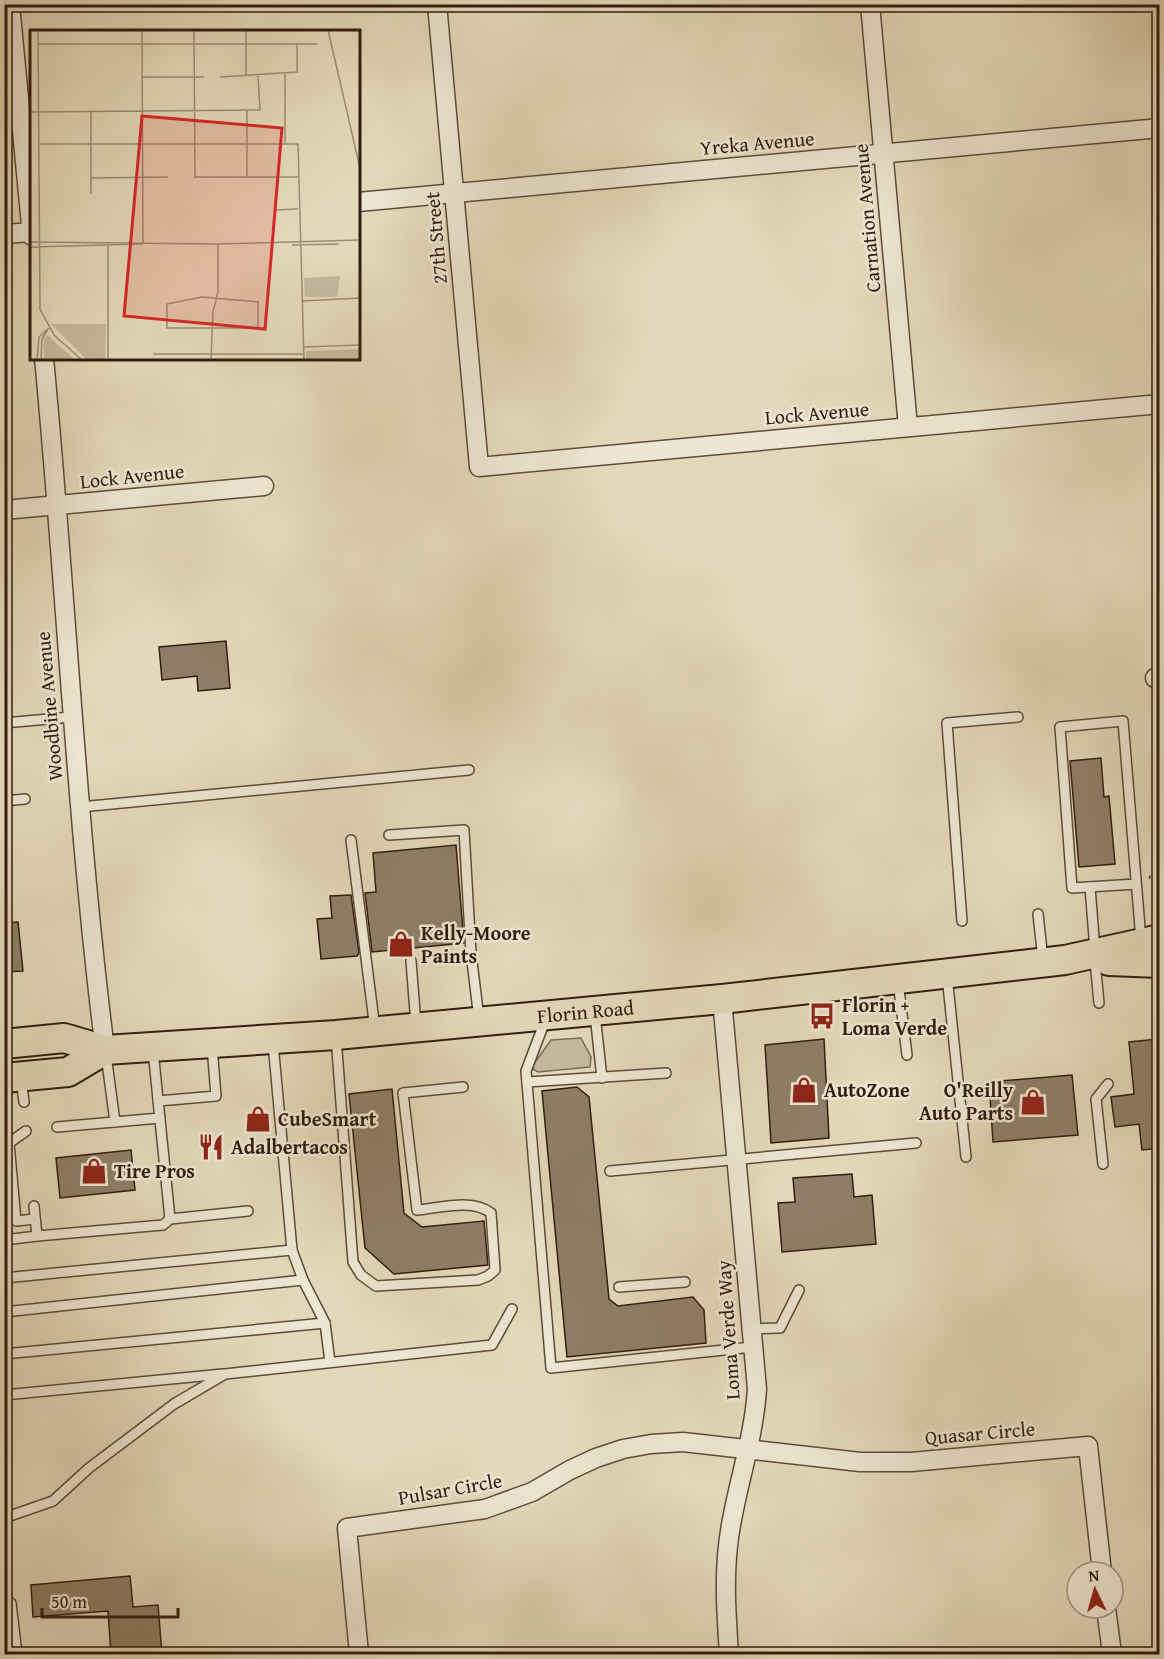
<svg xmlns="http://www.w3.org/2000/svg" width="1164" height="1659" font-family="'Gentium Book Plus',serif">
  <rect width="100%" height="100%" fill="#e3d9ba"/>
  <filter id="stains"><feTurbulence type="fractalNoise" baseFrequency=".00333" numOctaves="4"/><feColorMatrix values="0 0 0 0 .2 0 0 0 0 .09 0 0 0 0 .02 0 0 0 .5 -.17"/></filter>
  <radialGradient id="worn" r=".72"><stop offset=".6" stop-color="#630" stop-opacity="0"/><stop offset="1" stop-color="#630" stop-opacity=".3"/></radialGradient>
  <polygon fill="#c5b99d" stroke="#7c6a56" stroke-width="1.5" points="581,1038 591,1057 590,1067 538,1072 533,1069 533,1065 551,1040"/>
  <g fill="#8e7e67" stroke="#321c0e" stroke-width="1.5">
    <polygon points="226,641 230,688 198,691 197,676 162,680 159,647"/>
    <polygon points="1101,758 1104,797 1109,796 1115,864 1079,867 1070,761"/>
    <polygon points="456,845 464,943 372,952 365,893 376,892 373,853"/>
    <polygon points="351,895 359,953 357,956 321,959 317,919 332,918 330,896"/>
    <polygon points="18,922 23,971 4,972 4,923"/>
    <polygon points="824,1039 829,1138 771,1143 765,1045"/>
    <polygon points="1158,1039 1160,1148 1142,1150 1139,1124 1115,1127 1111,1097 1134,1094 1129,1042"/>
    <polygon points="1072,1075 1078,1135 993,1142 989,1082"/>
    <polygon points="577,1087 589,1097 609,1299 618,1306 693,1297 704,1310 706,1343 567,1357 542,1091"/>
    <polygon points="392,1089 404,1213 422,1227 484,1221 488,1265 394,1274 365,1248 349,1094"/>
    <polygon points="131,1150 135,1190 60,1198 56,1158"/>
    <polygon points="852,1174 854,1197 872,1195 876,1244 782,1252 778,1203 795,1202 793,1178"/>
    <polygon points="130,1576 133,1607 158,1605 162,1654 111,1654 108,1611 33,1617 31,1585"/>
  </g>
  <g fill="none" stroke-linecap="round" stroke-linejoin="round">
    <g stroke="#5e4b39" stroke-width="12">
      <g id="lane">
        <polyline points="4,723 71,717"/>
        <polyline points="4,801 25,799"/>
        <polyline points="80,807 469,770"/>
        <polyline points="389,835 464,830 471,953 479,1019"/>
        <polyline points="351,840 375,1029"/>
        <polyline points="1136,884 1072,888 1060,727 1123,721 1141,940"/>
        <polyline points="1090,887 1095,950"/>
        <polyline points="1038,914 1043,960"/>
        <polyline points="962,921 947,723 1018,717"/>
        <polyline points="411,961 416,1025"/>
        <polyline points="1095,961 1099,1003"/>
        <polyline points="947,976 966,1157"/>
        <polyline points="898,981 907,1055"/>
        <polyline points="595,1015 602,1078"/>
        <polyline points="545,1021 526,1071 551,1368 753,1347"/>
        <path d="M336 1037 353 1262 361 1275 376 1286 478 1280 488 1276 495 1270 491 1213C472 1198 440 1208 417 1210L403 1093 463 1087"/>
        <polyline points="273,1043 292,1250 303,1280 325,1323 330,1362"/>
        <polyline points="153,1050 170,1219"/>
        <polyline points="106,1055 115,1122"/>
        <polyline points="21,1079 24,1102"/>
        <polyline points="527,1082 666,1073"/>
        <polyline points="158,1101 216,1096 212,1046"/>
        <polyline points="57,1127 160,1118"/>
        <polyline points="26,1131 9,1143 16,1221 35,1219"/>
        <polyline points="1103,1164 1096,1099 1108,1084"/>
        <polyline points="610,1171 916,1143"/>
        <polyline points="37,1236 163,1225 170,1219 248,1211"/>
        <polyline points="4,1240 37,1236 34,1206"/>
        <polyline points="4,1278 292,1250"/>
        <polyline points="619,1287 685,1282"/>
        <polyline points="4,1312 303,1280"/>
        <polyline points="751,1329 780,1328 799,1290"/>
        <polyline points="4,1354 325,1323"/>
        <polyline points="4,1395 223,1374"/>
        <polyline points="4,1518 53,1501 89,1468 174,1404 225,1374 492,1345 512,1309"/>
        <polyline points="4,1604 11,1603 17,1654"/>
      </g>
    </g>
    <g stroke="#5e4b39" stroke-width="21">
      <g id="street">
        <polyline points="10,4 32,236"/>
        <polyline points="437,4 479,467 1160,404"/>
        <polyline points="870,4 908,427"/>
        <polyline points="358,202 1160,128"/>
        <polyline points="4,234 32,232"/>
        <path d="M44 358C66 589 76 820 105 1050"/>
        <polyline points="4,510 264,486"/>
        <polyline points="1155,678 1160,678"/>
        <path d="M722 999 757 1389C754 1436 739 1479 731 1525 723 1568 726 1611 729 1654"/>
        <polyline points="1106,1608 1112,1654"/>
        <polyline points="359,1654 347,1528 485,1509 532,1492 570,1470 596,1458 623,1449 651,1444 683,1442 860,1462 911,1462 1088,1446 1102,1572"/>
      </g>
    </g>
    <g stroke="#321c0e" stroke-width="32">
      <g id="primary">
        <polyline points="1109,961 1160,963"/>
        <path id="s1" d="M4 1044 64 1038 105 1050 336 1035 722 999 898 979 1065 960 1160 939"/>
        <polyline points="4,1078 68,1072 105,1050"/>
      </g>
    </g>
    <polyline stroke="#321c0e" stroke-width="3" stroke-dasharray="1.5 3" stroke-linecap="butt" points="1149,877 1157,878 1160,913"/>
    <use href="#lane" stroke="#ede6d2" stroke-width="9"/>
    <use href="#street" stroke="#ede6d2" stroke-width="18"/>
    <use href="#primary" stroke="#e3d9ba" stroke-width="28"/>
  </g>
  <defs>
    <g id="shop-bare" transform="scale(2.07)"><path d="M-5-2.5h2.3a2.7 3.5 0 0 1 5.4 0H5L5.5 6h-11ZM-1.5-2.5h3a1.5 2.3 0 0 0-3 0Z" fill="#8f2418" stroke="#ede6d2" stroke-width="2.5" paint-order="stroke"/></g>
    <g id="bus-bare" transform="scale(2.07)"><path d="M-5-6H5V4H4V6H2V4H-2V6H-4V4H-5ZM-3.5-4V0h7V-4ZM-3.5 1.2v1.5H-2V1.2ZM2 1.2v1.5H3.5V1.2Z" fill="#8f2418" stroke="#ede6d2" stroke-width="2.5" paint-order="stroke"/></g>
    <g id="restaurant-bare" transform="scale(2.07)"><path d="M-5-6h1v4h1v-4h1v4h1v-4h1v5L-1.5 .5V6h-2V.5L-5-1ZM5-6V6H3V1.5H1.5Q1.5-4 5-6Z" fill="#8f2418" stroke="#ede6d2" stroke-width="2.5" paint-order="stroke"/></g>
  </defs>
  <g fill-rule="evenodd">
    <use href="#shop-bare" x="401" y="944"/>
    <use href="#bus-bare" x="822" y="1016"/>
    <use href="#shop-bare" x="804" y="1090"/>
    <use href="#shop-bare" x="1033" y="1102"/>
    <use href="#shop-bare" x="258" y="1119"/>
    <use href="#restaurant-bare" x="211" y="1147"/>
    <use href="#shop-bare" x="94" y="1171"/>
  </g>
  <g text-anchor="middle" stroke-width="5" stroke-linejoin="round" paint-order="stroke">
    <g font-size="20" fill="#321c0e" stroke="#ede6d2">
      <text transform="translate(757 143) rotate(-5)" y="7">Yreka Avenue</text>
      <text transform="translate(867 218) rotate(-95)" y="7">Carnation Avenue</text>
      <text transform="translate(436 238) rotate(-95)" y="7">27th Street</text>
      <text transform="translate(817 413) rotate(-5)" y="7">Lock Avenue</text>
      <text transform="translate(132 476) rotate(-6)" y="7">Lock Avenue</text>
      <text transform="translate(49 706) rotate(-95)" y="7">Woodbine Avenue</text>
      <text dy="7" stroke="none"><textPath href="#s1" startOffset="585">Florin Road</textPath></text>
      <text transform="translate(728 1330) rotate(-94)" y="7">Loma Verde Way</text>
      <text transform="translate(980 1433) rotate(-5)" y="7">Quasar Circle</text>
      <text transform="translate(450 1489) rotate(-10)" y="7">Pulsar Circle</text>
    </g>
    <g font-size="20" font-weight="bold" fill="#321c0e" stroke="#ede6d2" text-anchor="start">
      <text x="421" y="940">Kelly-Moore<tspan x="421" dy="23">Paints</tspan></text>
      <text x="842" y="1012">Florin +<tspan x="842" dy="23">Loma Verde</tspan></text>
      <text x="824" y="1097">AutoZone</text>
      <text x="1013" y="1097" text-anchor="end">O'Reilly<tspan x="1013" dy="23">Auto Parts</tspan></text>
      <text x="278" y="1126">CubeSmart</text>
      <text x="231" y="1154">Adalbertacos</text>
      <text x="114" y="1178">Tire Pros</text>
    </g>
  </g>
  <g transform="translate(30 30)">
    <rect width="330" height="330" fill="#e3d9ba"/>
    <path d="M310 246 307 267H275L274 248ZM21 294H76L75 330H57ZM18 305 27 314 46 330H14V308ZM330 319V330H276V321Z" fill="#c5b99d"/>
    <path fill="none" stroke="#9c8d75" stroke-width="1.5" d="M8 0 10 279 24 305 52 330M112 0 113 214M164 0 165 147H268M216 0V46M298 0 330 138M8 14H287M112 47H174M190 47 267 42V13M217 80V147M61 81V164M0 82 230 80 228 46M9 114H268L274 330M255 114V42M61 148 138 147M244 180 268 179M0 212 188 214 330 210M262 215 309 214M78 216V330M0 217 113 214M172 267 228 272V298H137V274ZM272 271 330 268M273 317 330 315M123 324H273M7 330 9 307 19 298M11 330 12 309 18 299M181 330 183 282 188 262V214"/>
    <path fill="#d62828" fill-opacity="0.15" stroke="#d62828" stroke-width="3" d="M112 86 252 98 235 299 94 286Z"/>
    <rect width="330" height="330" fill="none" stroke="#321c0e" stroke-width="3"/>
  </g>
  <rect width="1164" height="1659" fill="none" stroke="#e3d9ba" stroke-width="24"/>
  <rect x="6" y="6" width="1152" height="1647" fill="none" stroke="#321c0e" stroke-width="3"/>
  <rect x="12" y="12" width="1140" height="1635" fill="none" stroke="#321c0e" stroke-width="1.5"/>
  <g transform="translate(1095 1590) rotate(355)"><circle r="28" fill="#ede6d2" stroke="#a29584" stroke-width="1.5"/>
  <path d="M0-4.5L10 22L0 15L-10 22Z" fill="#8f2418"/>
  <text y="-9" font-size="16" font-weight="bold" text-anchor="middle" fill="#321c0e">N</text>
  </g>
  <path d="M42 1608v9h136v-9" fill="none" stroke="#321c0e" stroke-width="3"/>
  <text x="51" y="1608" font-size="18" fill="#321c0e" stroke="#ede6d2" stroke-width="4.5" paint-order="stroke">50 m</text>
  <rect width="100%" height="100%" filter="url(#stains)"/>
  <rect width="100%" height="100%" fill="url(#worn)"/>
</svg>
